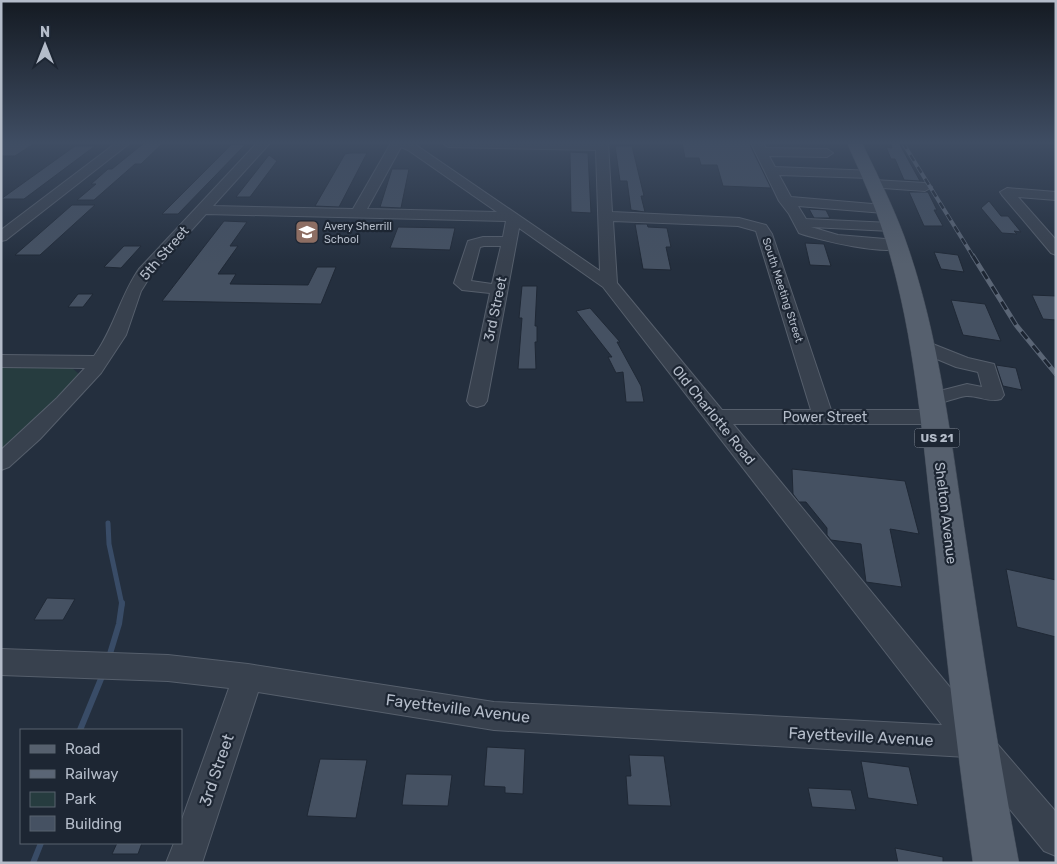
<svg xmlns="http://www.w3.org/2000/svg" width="1057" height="864" font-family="Rubik,sans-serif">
  <rect width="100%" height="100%" fill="#242f3e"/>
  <polygon fill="#263c3f" points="1,368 72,368 79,374 36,422 1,454"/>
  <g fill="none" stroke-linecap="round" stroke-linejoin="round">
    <polyline stroke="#394c67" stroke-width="5" points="108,523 109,544 122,605"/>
    <g stroke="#394c67" stroke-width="6">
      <polyline points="109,657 119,624 122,603"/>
      <polyline points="80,730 103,674"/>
      <polyline points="33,863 41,843"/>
    </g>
  </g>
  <g fill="#455162" stroke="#1f2835">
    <polygon points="1,143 35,143 15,156 1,156"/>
    <polygon points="144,143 163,143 141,164 135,164 94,200 77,200 96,184 91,184 108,169 112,169"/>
    <polygon points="682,143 749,143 771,188 723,186 717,165 701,165 699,158 685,158"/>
    <polygon points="890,143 899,143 920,181 904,180 895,159 891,159 886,147 892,148"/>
    <polygon points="232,144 246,144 178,214 162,214"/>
    <polygon points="75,146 95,146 24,199 1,199"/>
    <polygon points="615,146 632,146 644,196 641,196 645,212 631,210 627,181 620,181"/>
    <polygon points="570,152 588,153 591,213 571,212"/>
    <polygon points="350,153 367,153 339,207 315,206 345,154"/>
    <polygon points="269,155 277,161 250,197 236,197"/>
    <polygon points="392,169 409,169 401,208 380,207"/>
    <polygon points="909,192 928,192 937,210 934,210 943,226 924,226"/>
    <polygon points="989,201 1001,216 1008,216 1021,232 1014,231 1017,234 1002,233 981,208"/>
    <polygon points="72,205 95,205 40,255 15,255"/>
    <polygon points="809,209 826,210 830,218 814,218"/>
    <polygon points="224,221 247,222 230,246 238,246 218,274 236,274 230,284 308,285 317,267 336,267 321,304 162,301"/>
    <polygon points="635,224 647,224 648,227 667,228 671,247 666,247 671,270 643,269"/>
    <polygon points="398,227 455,228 450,250 390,248"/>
    <polygon points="805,243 824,244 831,266 810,265"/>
    <polygon points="124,246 141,246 121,268 104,267"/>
    <polygon points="934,252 958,255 964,272 941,269"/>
    <polygon points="522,286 537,286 535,326 537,326 537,342 535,342 536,369 518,369 522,318 519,318"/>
    <polygon points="78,294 93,294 83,307 68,307"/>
    <polygon points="1032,295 1056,296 1056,320 1043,319"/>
    <polygon points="951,300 985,304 1001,341 963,335"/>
    <polygon points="590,308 620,342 617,342 641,386 644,402 626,402 623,372 616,373 608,357 612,357 576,311"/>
    <polygon points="996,365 1016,368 1022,390 1003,386"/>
    <polygon points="792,469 905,481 919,534 890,529 902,587 866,582 861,544 831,540 827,535 827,528 806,502 799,502 793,494"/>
    <polygon points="1006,569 1056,580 1056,637 1017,627"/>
    <polygon points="47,598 75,599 63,620 34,620"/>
    <polygon points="487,747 525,749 523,794 505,793 505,787 484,786"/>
    <polygon points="629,755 664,756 671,806 628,805 626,776 631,776"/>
    <polygon points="320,759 367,760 356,818 307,816"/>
    <polygon points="861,761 909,767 918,805 868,798"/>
    <polygon points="406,774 452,775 448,806 402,805"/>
    <polygon points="808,788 851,790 856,810 812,807"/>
    <polygon points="117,843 142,843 138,854 112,854"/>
    <polygon points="895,848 943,857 943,863 898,863"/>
  </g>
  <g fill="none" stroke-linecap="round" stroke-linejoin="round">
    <g stroke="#565f6c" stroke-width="2">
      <g id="minor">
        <polygon points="116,143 130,143 6,240 1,241 1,230"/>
        <path d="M257 143H270L213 206 353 209 391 143H413L600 271 596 150 448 147 442 143H608L612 212 739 218 766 225 772 234 831 410H934L941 412 944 417 941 422 934 424H733L986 731 1056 812V856L1044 851 967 757 494 730 258 692 202 863H166L174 843H181V822L229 688 168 681 1 675V649L168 655 248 664 494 702 942 725 603 287 519 228 487 401 484 405 477 407 470 405 467 401 490 293 462 290 454 283 468 241 483 237H503L506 221 206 214 151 275 141 291 126 335 101 373 40 439 9 467 1 470V450L57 398 85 368 1 367V355L94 356C114 329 120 296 139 269ZM401 147 408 150 497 212 367 209ZM613 221 738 226 756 231 811 410H722L617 283ZM484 246H501L492 284 471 281 480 247Z"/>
        <path d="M751 143H763L766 148 827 149 833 153 827 157 769 156 775 167 875 171 876 174 875 177 870 178 779 175 791 197 884 205 891 209 884 213 798 206 806 219 891 223 898 227 891 231 811 227 838 235 897 240 905 245C895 259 815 239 799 233L789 214 779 201Z"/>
        <polygon points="874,180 925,183 932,187 925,191 869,187 867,184 869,181"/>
        <polygon points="1007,188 1056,192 1056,200 1018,197 1056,240 1056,255 1051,253 1002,195 1000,192"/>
        <path d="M920 339 968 358 994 364 1004 395 1001 399C989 403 978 395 966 396 952 398 938 407 924 403L921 399 924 395 967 384 982 387 978 372 956 367 913 349 911 345 913 341Z"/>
      </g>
    </g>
    <g stroke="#414a57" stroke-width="1">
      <path id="major" d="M847 143H862C877 174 892 204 904 236 940 335 951 443 967 546 983 652 999 758 1019 863H973C958 758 946 653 935 547 923 444 916 338 885 238 875 205 861 174 847 143Z"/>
    </g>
    <use href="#minor" fill="#38414e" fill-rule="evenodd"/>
    <use href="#major" fill="#56606e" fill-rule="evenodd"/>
    <g stroke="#5a6575" stroke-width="4">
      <polyline id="rail-far1" points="903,143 974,258"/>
    </g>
    <g stroke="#5a6575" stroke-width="5">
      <polyline id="rail" points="973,256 1016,325 1056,374"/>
    </g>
    <use href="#rail-far1" stroke="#1d2633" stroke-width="2.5" stroke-dasharray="7" stroke-linecap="butt"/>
    <use href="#rail" stroke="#1d2633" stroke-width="3" stroke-dasharray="9" stroke-linecap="butt"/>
  </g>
  <linearGradient id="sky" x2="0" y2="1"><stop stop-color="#141a22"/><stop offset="0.54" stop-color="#3f4d63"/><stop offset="1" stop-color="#3f4d63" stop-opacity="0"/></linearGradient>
  <rect width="1057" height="264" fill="url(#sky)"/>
  <defs>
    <g id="school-square" transform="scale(1.25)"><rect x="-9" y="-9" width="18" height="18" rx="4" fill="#8d6e63" stroke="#1d2633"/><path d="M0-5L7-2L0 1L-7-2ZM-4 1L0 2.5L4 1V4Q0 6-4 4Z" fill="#fff"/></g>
  </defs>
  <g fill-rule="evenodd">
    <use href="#school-square" x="307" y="232"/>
  </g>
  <g text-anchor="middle" stroke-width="4.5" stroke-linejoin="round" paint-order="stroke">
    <g font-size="11" fill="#b4bcc9" stroke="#1d2633" text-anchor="start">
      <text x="324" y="230">Avery Sherrill<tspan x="324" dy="13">School</tspan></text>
    </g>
    <g font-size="11" fill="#b4bcc9" stroke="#1d2633">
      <text transform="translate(783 290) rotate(72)" y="4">South Meeting Street</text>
    </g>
    <rect fill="#1d2633" stroke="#878f9c" stroke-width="1" x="914.5" y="428.5" width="45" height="19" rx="4"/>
    <g font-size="12" font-weight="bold" fill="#b4bcc9">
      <text x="937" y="442">US 21</text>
    </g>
    <g font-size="14" fill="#b4bcc9" stroke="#1d2633">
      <text transform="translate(164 253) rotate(-49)" y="5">5th Street</text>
      <text transform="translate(495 309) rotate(-78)" y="5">3rd Street</text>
      <text transform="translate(714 415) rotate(51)" y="5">Old Charlotte Road</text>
      <text x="825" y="422">Power Street</text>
      <text transform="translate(946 513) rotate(83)" y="5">Shelton Avenue</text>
    </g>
    <g font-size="16" fill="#b4bcc9" stroke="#1d2633">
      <text transform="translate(458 708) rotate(7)" y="6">Fayetteville Avenue</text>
      <text transform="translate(861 736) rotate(3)" y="6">Fayetteville Avenue</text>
      <text transform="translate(216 770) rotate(-71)" y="6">3rd Street</text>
    </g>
  </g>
  <rect width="1057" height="864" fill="none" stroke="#b4bcc9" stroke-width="5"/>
  <rect x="20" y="729" width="162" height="115" fill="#1d2633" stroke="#59626f"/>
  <rect x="30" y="745" width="25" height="8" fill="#56606e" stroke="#59626f"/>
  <text x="65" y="754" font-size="15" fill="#b4bcc9">Road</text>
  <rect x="30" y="770" width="25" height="8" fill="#5a6575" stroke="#59626f"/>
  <text x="65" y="779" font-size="15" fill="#b4bcc9">Railway</text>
  <rect x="30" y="792" width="25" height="15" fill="#263c3f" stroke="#59626f"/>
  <text x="65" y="804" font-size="15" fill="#b4bcc9">Park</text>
  <rect x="30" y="816" width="25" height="15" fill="#455162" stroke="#59626f"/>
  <text x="65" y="829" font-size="15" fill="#b4bcc9">Building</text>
  <g transform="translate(45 45)" stroke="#1d2633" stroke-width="4" paint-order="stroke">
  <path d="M0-4L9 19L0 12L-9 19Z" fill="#b4bcc9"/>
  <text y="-8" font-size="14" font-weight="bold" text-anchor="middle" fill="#b4bcc9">N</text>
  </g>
</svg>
